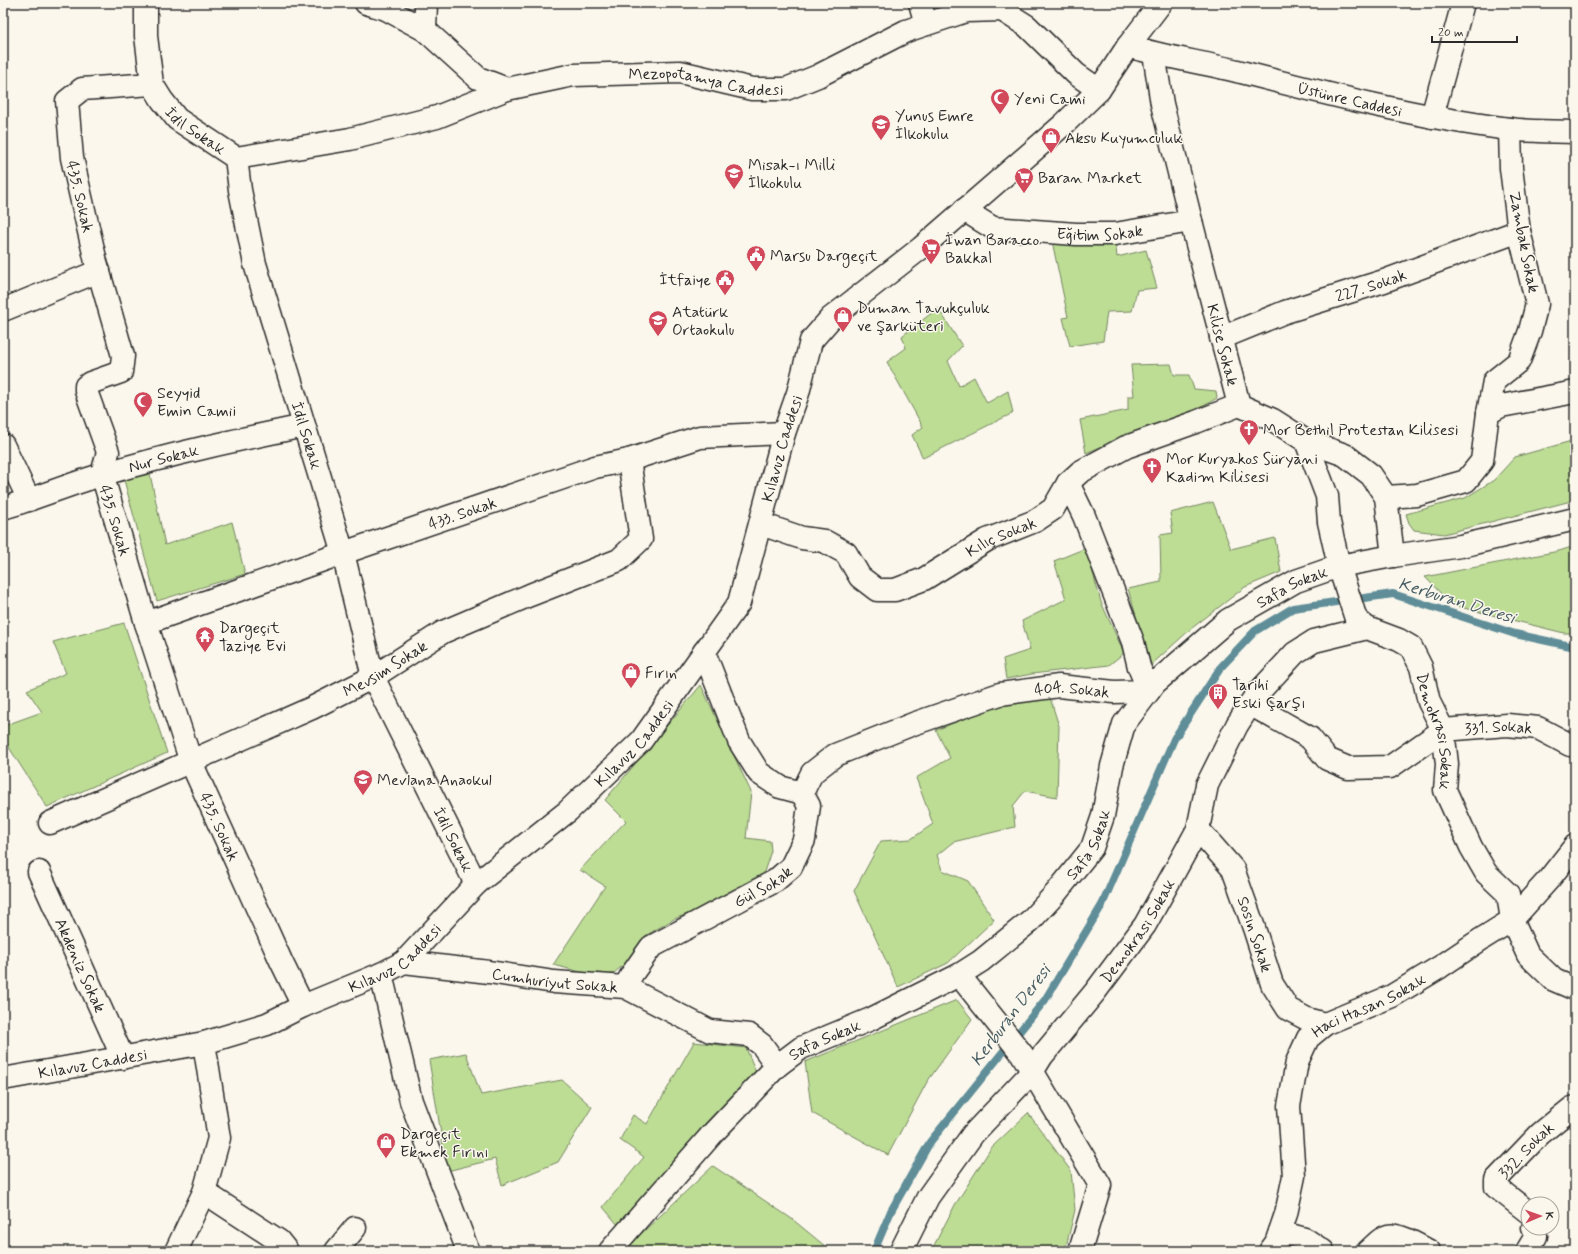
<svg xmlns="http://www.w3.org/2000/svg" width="1578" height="1254" font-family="Mynerve,sans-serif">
  <rect width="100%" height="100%" fill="#fbf7ec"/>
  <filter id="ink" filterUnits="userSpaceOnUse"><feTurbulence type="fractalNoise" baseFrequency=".025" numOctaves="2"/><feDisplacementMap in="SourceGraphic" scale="8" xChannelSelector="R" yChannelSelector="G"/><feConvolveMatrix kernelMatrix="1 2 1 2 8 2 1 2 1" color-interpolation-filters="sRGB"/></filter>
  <g filter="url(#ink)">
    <g fill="#bddd95" stroke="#748460">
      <polygon points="1115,239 1117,257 1146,250 1157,288 1137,290 1132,311 1107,312 1103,341 1070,346 1063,318 1068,317 1052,241"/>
      <polygon points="938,308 962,346 948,361 959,386 974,377 987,403 1008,391 1013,413 923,458 912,435 923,427 887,362 906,348 902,336"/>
      <polygon points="1171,364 1174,375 1189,375 1194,389 1216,391 1217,398 1199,409 1156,424 1086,453 1080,420 1128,410 1128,396 1134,396 1131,365"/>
      <polygon points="1575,440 1575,500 1444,534 1414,530 1409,523 1406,514 1465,498 1494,480 1515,457"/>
      <polygon points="150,474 165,545 232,522 245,574 157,601 124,480"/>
      <polygon points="1213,502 1231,549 1275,538 1281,572 1245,587 1192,628 1151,665 1128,589 1161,582 1160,535 1173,533 1170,513"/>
      <polygon points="1575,546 1575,633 1564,633 1452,605 1425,577 1559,551"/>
      <polygon points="1086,548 1101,602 1124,653 1109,665 1032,674 1006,679 1003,659 1030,650 1022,621 1066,599 1054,561"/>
      <polygon points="124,623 167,753 47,807 3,738 3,726 42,712 27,690 66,673 53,642"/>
      <polygon points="701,685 751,792 746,838 770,841 771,851 762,878 715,904 674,919 645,936 629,960 613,974 593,975 553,965 605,886 580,870 626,821 605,800"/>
      <polygon points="1049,695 1059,726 1057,797 1025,791 1013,806 1015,827 953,842 937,855 942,870 968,881 994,920 948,963 898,987 854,891 881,841 911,839 933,824 916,778 950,758 936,730 996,706"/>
      <polygon points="957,1000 972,1019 927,1082 888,1155 812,1113 805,1062"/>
      <polygon points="694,1042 746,1048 758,1077 618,1225 603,1207 644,1157 620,1140 633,1115 647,1124"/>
      <polygon points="466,1053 481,1095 562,1080 592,1107 558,1162 502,1185 495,1159 447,1171 429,1060"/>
      <polygon points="1028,1113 1071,1171 1075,1210 1065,1251 931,1251 955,1205 991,1148"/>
      <polygon points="713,1166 792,1219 831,1251 623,1251"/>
    </g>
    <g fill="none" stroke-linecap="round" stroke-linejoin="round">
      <polyline stroke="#5f8d98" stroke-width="8" points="874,1251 891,1211 930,1142 1045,1000 1102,905 1174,739 1221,667 1255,631 1293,608 1393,594 1515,634 1575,647"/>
      <g stroke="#2b2b2b" stroke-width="25">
        <g id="pedestrian">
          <path id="s1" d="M1221 338 1285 312 1384 281 1519 231"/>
          <polyline points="1488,413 1494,381 1519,361 1530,331 1537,304 1519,231 1511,168 1510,129"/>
          <path id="s2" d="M1306 441 1327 496 1329 522 1339 566 1356 619 1367 628 1399 640 1411 647 1421 667 1429 702 1443 730 1447 764 1445 790 1471 847 1486 873 1508 894 1512 920"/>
          <polyline points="1386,497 1417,495 1466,481 1482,461 1488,413 1501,406 1575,392"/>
          <path id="s3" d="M761 524 802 538 824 541 846 553 860 577 877 590H895L924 579 987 540 1035 521 1053 509 1068 483 1080 472 1126 447 1196 422 1239 405"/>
          <path id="s4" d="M1250 704 1310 738 1327 759 1348 768 1390 767 1443 730 1507 725 1538 728 1570 745 1575 744"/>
          <path id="s5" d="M1528 1212 1496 1187V1180L1540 1134 1572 1108 1575 1107"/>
          <polyline points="1280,1232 1305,1239 1323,1251"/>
          <path d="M1368 1251C1374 1246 1380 1238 1388 1236 1399 1233 1419 1246 1429 1251"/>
          <polyline points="1527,1251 1536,1236 1533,1228"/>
        </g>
      </g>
      <g stroke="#2b2b2b" stroke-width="25">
        <g id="minor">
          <path id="s6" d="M146 3V36L152 84 162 100 177 119 236 158 240 190 255 264 343 553 373 677 476 884"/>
          <polyline points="920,3 926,24"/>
          <polyline points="425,30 426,3"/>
          <path id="s7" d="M1154 54 1162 104 1191 221 1239 405 1273 420 1306 441 1345 455 1371 475 1386 497 1393 556"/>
          <path id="s8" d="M152 84 82 89 67 101 72 158 96 262 123 356 121 372 90 383 86 386V391L108 452 102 474 146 623 191 762 281 961 303 1006"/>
          <polyline points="1432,117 1463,3"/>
          <polyline points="236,158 350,139 437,117 507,89"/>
          <path id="s9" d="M964 210 993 228 1076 234H1115L1191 221"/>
          <polyline points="3,310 99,271"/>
          <polyline points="3,445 29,500"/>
          <path id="s10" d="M3 508C37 498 70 484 104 474 170 454 237 440 304 426"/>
          <path id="s11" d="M146 623 343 553 595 467 629 460 700 437 784 433"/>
          <path id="s12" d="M802 793 812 773 835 755 913 724 1000 694 1059 686 1114 692 1149 691 1139 667 1133 642 1084 516 1068 483"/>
          <path id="s13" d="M50 823 312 708 373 677 443 632 530 595 619 560 641 539 629 460"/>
          <path id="s14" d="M1198 829 1233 869 1254 928 1272 984 1288 1009 1307 1019 1325 1024"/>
          <path id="s15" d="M39 872 123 1058"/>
          <polyline points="1512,920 1528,955 1554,980 1575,989"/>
          <path id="s16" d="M404 962 489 972 554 982 625 987 710 1031 749 1035 762 1045 777 1066"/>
          <polyline points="959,975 1022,1054 1100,1185 1080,1251"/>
          <path id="s17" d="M625 987 632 974 651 947 775 881 791 867 804 840 809 806 802 793 780 787 759 773 739 741 704 652"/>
          <polyline points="204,1192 279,1241 287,1251"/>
          <polyline points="176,1251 204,1192 219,1138 204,1043"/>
          <polyline points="336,1251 355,1228"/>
          <path id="s18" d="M610 1251 713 1133 777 1066 801 1048 871 1019 959 975 981 961 1030 921 1056 893 1092 848 1103 816 1112 766 1124 724 1155 683 1228 620 1296 581 1339 566 1393 556 1461 546 1575 519"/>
          <path id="s19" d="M901 1251 928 1197 973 1134 1032 1072 1042 1056 1095 992 1145 925 1198 829 1207 785 1237 725 1256 695 1295 653 1314 641 1367 628"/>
          <path id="s20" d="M1270 1251 1276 1243 1286 1214 1294 1176 1289 1106 1297 1062 1308 1038 1325 1024 1392 996 1440 967 1480 940 1512 920 1549 879 1575 846"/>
        </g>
      </g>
      <g stroke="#2b2b2b" stroke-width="25">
        <g id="tertiary">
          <path id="s21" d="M366 3 386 9 425 30 478 78 507 89 573 75 680 72 752 89H786L818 76 906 31 966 11 1002 10 1027 26 1076 74 1099 90"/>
          <path id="s22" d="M1128 46C1164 57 1201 62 1237 71 1327 94 1416 117 1509 129 1530 132 1553 131 1575 132"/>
          <polyline points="381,974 411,1101 468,1251"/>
        </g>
      </g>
      <g stroke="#2b2b2b" stroke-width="25">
        <g id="secondary">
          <path id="s23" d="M3 1079 204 1043 267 1024 303 1006 381 974 404 962 476 884 568 811 641 741 739 603 784 433 798 393 811 341 831 318 921 248 1064 124 1099 90 1128 46 1161 3"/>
        </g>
      </g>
      <use href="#pedestrian" stroke="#fbf7ec" stroke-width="22"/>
      <use href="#minor" stroke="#fbf7ec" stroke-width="22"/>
      <use href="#tertiary" stroke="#fbf7ec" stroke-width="22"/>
      <use href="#secondary" stroke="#fbf7ec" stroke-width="22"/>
    </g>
  </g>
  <defs>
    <g id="mosque-pin" transform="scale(1)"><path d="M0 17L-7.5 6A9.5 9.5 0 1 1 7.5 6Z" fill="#d1495b" stroke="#fbf7ec"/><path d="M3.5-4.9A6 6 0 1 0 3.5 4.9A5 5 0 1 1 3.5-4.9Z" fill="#fff"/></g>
    <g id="school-pin" transform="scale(1)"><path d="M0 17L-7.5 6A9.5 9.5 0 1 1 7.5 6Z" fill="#d1495b" stroke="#fbf7ec"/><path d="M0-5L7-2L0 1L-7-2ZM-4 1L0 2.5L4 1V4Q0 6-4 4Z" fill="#fff"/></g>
    <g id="shop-pin" transform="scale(1)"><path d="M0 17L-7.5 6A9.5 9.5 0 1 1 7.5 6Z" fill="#d1495b" stroke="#fbf7ec"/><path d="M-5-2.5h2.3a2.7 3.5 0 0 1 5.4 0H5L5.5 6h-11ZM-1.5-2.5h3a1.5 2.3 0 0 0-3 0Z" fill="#fff"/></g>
    <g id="supermarket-pin" transform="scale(1)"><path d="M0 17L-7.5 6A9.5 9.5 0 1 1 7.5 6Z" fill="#d1495b" stroke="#fbf7ec"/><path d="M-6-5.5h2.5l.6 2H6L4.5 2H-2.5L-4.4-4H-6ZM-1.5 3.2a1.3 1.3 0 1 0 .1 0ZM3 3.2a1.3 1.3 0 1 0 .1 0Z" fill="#fff"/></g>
    <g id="civic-pin" transform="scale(1)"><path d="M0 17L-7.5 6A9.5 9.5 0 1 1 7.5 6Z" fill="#d1495b" stroke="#fbf7ec"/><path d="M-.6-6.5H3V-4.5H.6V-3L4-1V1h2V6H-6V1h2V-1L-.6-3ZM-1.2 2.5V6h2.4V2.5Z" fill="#fff"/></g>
    <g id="church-pin" transform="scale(1)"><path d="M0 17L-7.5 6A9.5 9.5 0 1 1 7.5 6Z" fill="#d1495b" stroke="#fbf7ec"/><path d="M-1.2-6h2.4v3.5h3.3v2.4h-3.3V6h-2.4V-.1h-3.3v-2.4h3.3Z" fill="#fff"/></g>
    <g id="temple-pin" transform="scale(1)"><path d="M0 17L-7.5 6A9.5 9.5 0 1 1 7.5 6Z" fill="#d1495b" stroke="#fbf7ec"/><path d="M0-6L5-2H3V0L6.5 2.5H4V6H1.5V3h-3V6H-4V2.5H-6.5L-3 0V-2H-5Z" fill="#fff"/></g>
    <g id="building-pin" transform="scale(1)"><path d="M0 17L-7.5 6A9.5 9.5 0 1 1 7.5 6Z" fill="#d1495b" stroke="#fbf7ec"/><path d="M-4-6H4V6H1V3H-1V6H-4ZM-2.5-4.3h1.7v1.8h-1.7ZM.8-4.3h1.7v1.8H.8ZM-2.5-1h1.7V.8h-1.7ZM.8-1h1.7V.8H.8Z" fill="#fff"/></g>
  </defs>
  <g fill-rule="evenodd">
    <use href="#mosque-pin" x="1000" y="98"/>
    <use href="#school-pin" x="881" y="124"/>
    <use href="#shop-pin" x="1051" y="137"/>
    <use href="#school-pin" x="734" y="173"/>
    <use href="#supermarket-pin" x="1024" y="177"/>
    <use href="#supermarket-pin" x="931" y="248"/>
    <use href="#civic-pin" x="756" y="255"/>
    <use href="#civic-pin" x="725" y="279"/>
    <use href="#shop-pin" x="843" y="316"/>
    <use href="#school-pin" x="658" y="320"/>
    <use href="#mosque-pin" x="143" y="401"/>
    <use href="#church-pin" x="1249" y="429"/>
    <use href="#church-pin" x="1152" y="467"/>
    <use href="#temple-pin" x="205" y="636"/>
    <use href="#shop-pin" x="631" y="672"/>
    <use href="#building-pin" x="1218" y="693"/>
    <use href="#school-pin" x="363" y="779"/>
    <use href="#shop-pin" x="386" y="1142"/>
  </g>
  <g text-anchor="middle" stroke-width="3" stroke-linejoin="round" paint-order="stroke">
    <g font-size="16" fill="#2b2b2b" stroke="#fbf7ec">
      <text dy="6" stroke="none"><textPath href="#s21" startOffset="369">Mezopotamya Caddesi</textPath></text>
      <text dy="6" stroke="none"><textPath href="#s22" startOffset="228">Üstünre Caddesi</textPath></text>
      <text dy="6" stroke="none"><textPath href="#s6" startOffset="146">İdil Sokak</textPath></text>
      <text dy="6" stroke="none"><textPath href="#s8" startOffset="186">435. Sokak</textPath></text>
      <text dy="6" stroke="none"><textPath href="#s9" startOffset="141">Eğitim Sokak</textPath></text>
      <text transform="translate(1525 242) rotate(79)" y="6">Zambak Sokak</text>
      <text dy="6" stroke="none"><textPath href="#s1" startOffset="159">227. Sokak</textPath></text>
      <text dy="6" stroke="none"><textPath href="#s7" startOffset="299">Kilise Sokak</textPath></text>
      <text dy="6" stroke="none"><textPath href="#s6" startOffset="482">İdil Sokak</textPath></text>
      <text dy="6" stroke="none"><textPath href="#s23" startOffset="1075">Kılavuz Caddesi</textPath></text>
      <text dy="6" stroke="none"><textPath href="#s10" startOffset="168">Nur Sokak</textPath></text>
      <text dy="6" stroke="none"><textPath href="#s11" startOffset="335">433. Sokak</textPath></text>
      <text dy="6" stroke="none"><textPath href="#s8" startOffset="546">435. Sokak</textPath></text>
      <text dy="6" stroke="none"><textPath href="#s3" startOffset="277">Kılıç Sokak</textPath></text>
      <text dy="6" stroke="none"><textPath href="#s18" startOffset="987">Safa Sokak</textPath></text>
      <text dy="6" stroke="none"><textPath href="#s13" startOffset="369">Mevsim Sokak</textPath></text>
      <text dy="6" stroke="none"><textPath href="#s12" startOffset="300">404. Sokak</textPath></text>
      <text dy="6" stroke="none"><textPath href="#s4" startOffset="281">331. Sokak</textPath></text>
      <text dy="6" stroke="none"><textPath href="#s2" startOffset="337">Demokrasi Sokak</textPath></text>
      <text dy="6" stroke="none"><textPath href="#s23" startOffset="739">Kılavuz Caddesi</textPath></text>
      <text dy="6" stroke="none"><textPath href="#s8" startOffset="870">435. Sokak</textPath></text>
      <text dy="6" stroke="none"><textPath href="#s6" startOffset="914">İdil Sokak</textPath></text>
      <text dy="6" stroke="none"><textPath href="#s18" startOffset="640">Safa Sokak</textPath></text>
      <text dy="6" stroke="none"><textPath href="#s17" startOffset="175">Gül Sokak</textPath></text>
      <text dy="6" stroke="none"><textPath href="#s19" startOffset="400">Demokrasi Sokak</textPath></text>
      <text dy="6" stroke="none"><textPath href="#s14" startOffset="122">Sosın Sokak</textPath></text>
      <text dy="6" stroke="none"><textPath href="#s23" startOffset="415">Kılavuz Caddesi</textPath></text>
      <text dy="6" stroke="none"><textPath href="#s15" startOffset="102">Akdeniz Sokak</textPath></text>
      <text dy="6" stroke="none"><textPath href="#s16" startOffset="152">Cumhuriyut Sokak</textPath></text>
      <text dy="6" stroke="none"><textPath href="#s20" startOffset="290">Haci Hasan Sokak</textPath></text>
      <text dy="6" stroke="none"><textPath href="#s18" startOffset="304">Safa Sokak</textPath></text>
      <text dy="6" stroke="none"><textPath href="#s23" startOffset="91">Kılavuz Caddesi</textPath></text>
      <text dy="6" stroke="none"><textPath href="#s5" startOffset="90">332. Sokak</textPath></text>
    </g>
    <g font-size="16" fill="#2b2b2b" stroke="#fbf7ec" text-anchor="start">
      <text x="1014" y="104">Yeni Cami</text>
      <text x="895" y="121">Yunus Emre<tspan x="895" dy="18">İlkokulu</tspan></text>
      <text x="1065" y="143">Aksu Kuyumculuk</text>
      <text x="748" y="170">Misak-ı Milli<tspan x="748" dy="18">İlkokulu</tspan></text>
      <text x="1038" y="183">Baran Market</text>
      <text x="945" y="245">İwan Baracco<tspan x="945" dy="18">Bakkal</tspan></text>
      <text x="770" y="261">Marsu Dargeçit</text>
      <text x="711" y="285" text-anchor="end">İtfaiye</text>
      <text x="857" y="313">Duman Tavukçuluk<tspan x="857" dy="18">ve Şarküteri</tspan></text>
      <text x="672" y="317">Atatürk<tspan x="672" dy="18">Ortaokulu</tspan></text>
      <text x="157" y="398">Seyyid<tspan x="157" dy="18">Emin Camii</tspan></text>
      <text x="1263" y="435">Mor Bethil Protestan Kilisesi</text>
      <text x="1166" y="464">Mor Kuryakos Süryani<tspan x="1166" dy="18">Kadim Kilisesi</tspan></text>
      <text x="219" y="633">Dargeçit<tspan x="219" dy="18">Taziye Evi</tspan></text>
      <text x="645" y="678">Fırın</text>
      <text x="1232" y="690">Tarihi<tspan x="1232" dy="18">Eski Çarşı</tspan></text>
      <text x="377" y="785">Mevlana Anaokul</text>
      <text x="400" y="1139">Dargeçit<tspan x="400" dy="18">Ekmek Fırını</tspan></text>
    </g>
    <g font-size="17" font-style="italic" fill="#455c62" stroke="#fbf7ec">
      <text transform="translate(1457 600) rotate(17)" y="6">Kerburan Deresi</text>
      <text transform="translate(1010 1015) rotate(-53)" y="6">Kerburan Deresi</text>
    </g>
  </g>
  <rect width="1578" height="1254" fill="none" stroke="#fbf7ec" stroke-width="16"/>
  <rect x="8" y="8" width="1562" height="1238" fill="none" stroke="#2b2b2b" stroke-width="1.5" filter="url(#ink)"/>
  <g transform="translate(1540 1216) rotate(88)"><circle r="19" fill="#fbf7ec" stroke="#a8a59f"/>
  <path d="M0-3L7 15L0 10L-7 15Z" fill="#d1495b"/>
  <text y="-6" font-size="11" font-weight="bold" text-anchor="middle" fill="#2b2b2b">K</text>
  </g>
  <path d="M1432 36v6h85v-6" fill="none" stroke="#2b2b2b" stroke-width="2"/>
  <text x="1438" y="36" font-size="12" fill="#2b2b2b" stroke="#fbf7ec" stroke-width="3" paint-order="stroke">20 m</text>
</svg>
